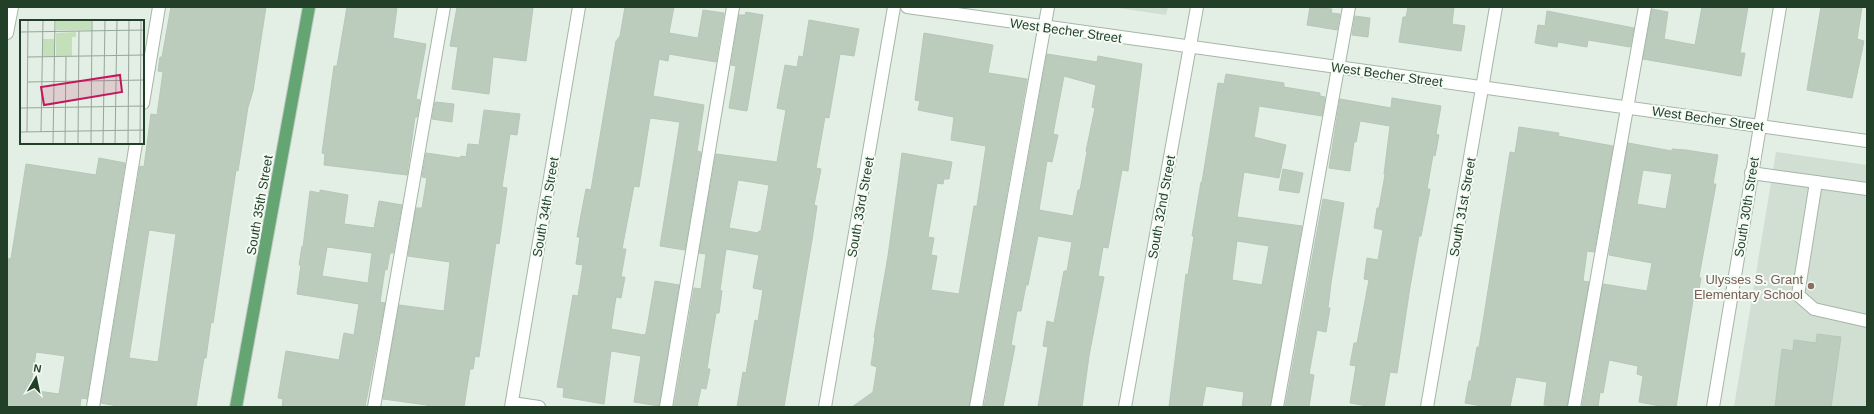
<svg xmlns="http://www.w3.org/2000/svg" width="1874" height="414" font-family="Helvetica,sans-serif">
  <rect width="100%" height="100%" fill="#e3eee4"/>
  <g fill="#d1ded2">
    <polygon points="1111,7 1168,7 1166,15"/>
    <polygon points="1776,152 1867,165 1867,407 1734,407"/>
  </g>
  <g fill="#bbccbd" stroke="#b5c8b7" fill-rule="evenodd">
    <path d="M171 7H266L253 91 248 107 238 171 236 170 213 323 211 322 206 358H204L196 407H123L101 403 140 166 144 167 151 114 157 115 163 72 158 71 160 57H162ZM149 230 176 234 158 362 129 358Z"/>
    <polygon points="347,7 397,7 393,38 426,44 416,99 420,100 417,117 415,117 407,175 324,165 325,154 322,153 334,66 337,66"/>
    <polygon points="457,7 533,8 526,61 493,57 489,94 452,89 458,47 450,46"/>
    <polygon points="625,7 674,7 669,33 698,38 703,10 724,13 716,62 669,54 668,61 659,59 653,96 704,105 697,151 701,152 685,250 660,246 680,122 650,118 639,187 634,186 622,249 626,249 621,277 625,277 621,298 616,297 611,329 644,335 646,333 655,281 679,285 659,406 634,402 641,356 611,351 604,404 563,397 564,388 557,387 573,295 578,296 583,265 576,264 580,237 577,237 581,215 586,189 591,190 616,41 620,36"/>
    <polygon points="1310,7 1332,9 1331,13 1340,14 1337,30 1307,25"/>
    <polygon points="1408,7 1454,7 1452,24 1465,26 1461,51 1399,42 1403,17 1406,17"/>
    <polygon points="1702,7 1748,7 1740,53 1745,53 1741,76 1643,59 1652,9 1668,12 1664,39 1695,45"/>
    <polygon points="1821,7 1862,7 1857,39 1864,41 1852,98 1807,90"/>
    <polygon points="1547,11 1634,28 1630,47 1588,40 1587,47 1558,42 1557,47 1535,43 1538,25 1545,26"/>
    <polygon points="746,12 763,15 747,111 729,108 736,66 731,65 739,15 745,15"/>
    <polygon points="1355,16 1370,18 1368,37 1352,35"/>
    <path d="M809 20 859 29 854 56 840 54 829 118 825 117 816 168 821 169 814 205 817 206 812 240 784 407H737L743 372 746 373 755 320 758 321 763 290 753 288 759 255 726 249 720 290 722 291 719 313H716L711 343 707 369H710L706 389 701 388 697 407H674L694 288 701 289 706 254 699 253 716 154 777 162 786 110 777 108 785 65 797 67 799 56 803 57ZM738 180 769 185 761 231H759L758 233 729 228Z"/>
    <polygon points="924,33 993,45 988,73 1027,79 969,407 852,407 873,392 877,367 871,365 875,338 874,337 888,256 902,153 952,162 949,179 944,179 943,184 937,183 928,237 934,238 931,255 937,256 931,290 959,294 974,206 977,206 986,146 951,140 954,117 918,110 920,101 915,100"/>
    <path d="M1047 54 1097 62 1098 56 1142 64 1128 171 1122 170 1108 248 1103 247 1098 276 1104 277 1089 356 1082 407H1038L1048 347 1043 346 1047 321 1054 323 1064 271H1067L1072 242 1038 236 1028 285H1026L1021 311H1017L1011 345 1015 346 1003 407H984ZM1064 76 1096 85 1092 107 1095 108 1086 151 1087 152 1080 190H1078L1073 216 1039 210 1047 161 1052 162 1058 135 1053 134Z"/>
    <path d="M1226 74 1284 83V87L1320 93V96L1325 97 1322 116 1259 106 1254 137 1286 145 1279 178 1244 172 1237 217 1302 226 1270 407H1242L1244 392 1206 386 1202 407H1169L1186 274 1188 275 1194 236H1192L1201 182H1202L1218 83 1224 84ZM1237 241 1269 246 1262 285 1232 280Z"/>
    <polygon points="1392,98 1441,106 1436,134 1439,135 1435,156 1433,155 1427,189 1430,189 1426,210 1421,236 1419,236 1410,287 1397,373 1390,372 1384,407 1373,407 1350,403 1356,366 1350,365 1354,343 1357,343 1369,280 1364,279 1367,258 1378,260 1383,230 1374,228 1377,208 1379,208 1385,175 1384,174 1390,126 1360,121 1356,142 1354,142 1350,171 1329,168 1340,99 1391,108"/>
    <polygon points="435,102 454,104 452,122 432,119"/>
    <polygon points="484,110 520,114 517,135 510,134 502,187 507,188 499,244 496,243 479,357 475,356 473,369 470,369 464,407 427,407 427,405 383,399 399,305 444,311 450,262 408,256 416,208 422,208 427,178 422,177 426,153 460,158 461,156 466,157 468,144 479,145"/>
    <polygon points="1519,127 1559,133 1558,136 1613,146 1594,252 1587,251 1583,281 1589,282 1567,407 1544,405 1547,382 1516,377 1510,407 1487,407 1465,403 1469,381 1471,381 1477,347 1479,347 1510,152 1515,153"/>
    <path d="M1628 143 1672 151V149L1686 150 1718 155 1713 184H1716L1699 277 1701 278 1697 301 1693 300 1676 407H1665L1639 402 1643 376 1637 374 1638 366 1609 360 1603 393 1600 392 1598 407H1582L1603 284 1647 291 1652 263 1609 255ZM1643 170 1672 174 1666 209 1637 204Z"/>
    <path d="M99 158 125 163 87 399 81 398 80 407H7V273L9 258 11 259 26 164 96 175ZM36 352 65 356 59 394 30 390Z"/>
    <polygon points="1283,169 1303,173 1299,193 1279,190"/>
    <path d="M320 190 348 195 344 224 374 228 379 201 402 205 393 253H390L387 270 385 269 380 302 385 303 365 407H282L283 399 278 398 286 351 339 360 344 333 354 335 359 304 297 294 301 265H299L302 246 303 247 310 191 320 193ZM327 247 372 253 368 283 322 276Z"/>
    <polygon points="1323,199 1344,203 1331,283 1328,308 1330,308 1326,332 1317,330 1309,374 1314,375 1309,407 1285,407"/>
    <polygon points="1817,334 1841,337 1831,407 1775,407 1782,349 1793,351 1794,340 1816,343"/>
  </g>
  <g fill="none" stroke-linecap="round" stroke-linejoin="round">
    <g stroke="#a5b6a8" stroke-width="14">
      <g id="minor">
        <polyline points="907,7 1867,141"/>
        <polyline points="7,33 12,7"/>
        <polyline points="143,103 159,7"/>
        <polyline points="1751,173 1867,189"/>
        <polyline points="1816,182 1798,295 1814,309 1867,321"/>
        <polyline points="512,403 539,407"/>
        <polyline points="93,407 136,143"/>
        <polyline points="374,407 444,7"/>
        <polyline points="511,407 579,7"/>
        <polyline points="666,407 733,7"/>
        <polyline points="825,407 894,7"/>
        <polyline points="976,407 1048,7"/>
        <polyline points="1125,407 1197,7"/>
        <polyline points="1277,407 1349,7"/>
        <polyline points="1427,407 1496,7"/>
        <polyline points="1574,407 1645,7"/>
        <polyline points="1713,407 1780,7"/>
      </g>
    </g>
    <g stroke="#c1cac3" stroke-width="14">
      <polyline id="major" points="236,407 309,7"/>
    </g>
    <use href="#minor" stroke="#fff" stroke-width="12"/>
    <use href="#major" stroke="#65a574" stroke-width="12"/>
  </g>
  <circle fill="#8d6e63" stroke="#f4faf4" stroke-width="1.5" cx="1811" cy="286" r="4"/>
  <g text-anchor="middle" stroke-width="4" stroke-linejoin="round" paint-order="stroke">
    <g font-size="13" fill="#224028" stroke="#f4faf4">
      <text transform="translate(1066 30) rotate(8)" y="5">West Becher Street</text>
      <text transform="translate(1387 74) rotate(8)" y="5">West Becher Street</text>
      <text transform="translate(1708 118) rotate(8)" y="5">West Becher Street</text>
      <text transform="translate(259 205) rotate(-80)" y="5">South 35th Street</text>
      <text transform="translate(545 207) rotate(-80)" y="5">South 34th Street</text>
      <text transform="translate(860 207) rotate(-80)" y="5">South 33rd Street</text>
      <text transform="translate(1161 207) rotate(-80)" y="5">South 32nd Street</text>
      <text transform="translate(1462 207) rotate(-80)" y="5">South 31st Street</text>
      <text transform="translate(1746 207) rotate(-81)" y="5">South 30th Street</text>
    </g>
    <g font-size="13" fill="#785e54" stroke="#f4faf4" text-anchor="end">
      <text x="1803" y="284">Ulysses S. Grant<tspan x="1803" dy="15">Elementary School</tspan></text>
    </g>
  </g>
  <g transform="translate(20 20)">
    <rect width="124" height="124" fill="#e3eee4"/>
    <path d="M36 0H71V10H36ZM56 12V17H52V36H36V13ZM23 19H34V36H23Z" fill="#c4e0bb"/>
    <path fill="none" stroke="#96a899" stroke-width="1" d="M0 12 124 10M7 37 124 35M7 62 124 60M0 88 124 86M0 112 124 110M7 112 8 0M21 112 23 0M33 124 35 0M45 124 46 37M58 124 59 11M71 124 72 0M83 124 85 0M95 124 97 0M108 124 109 0M120 124 121 0"/>
    <path fill="#c2185b" fill-opacity="0.15" stroke="#c2185b" stroke-width="2" d="M100 55 102 72 24 85 21 67Z"/>
    <rect width="124" height="124" fill="none" stroke="#224028" stroke-width="2"/>
  </g>
  <rect width="1874" height="414" fill="none" stroke="#224028" stroke-width="16"/>
  <g transform="translate(36 378) rotate(9)" stroke="#f4faf4" stroke-width="3" paint-order="stroke">
  <path d="M0-3L7 15L0 10L-7 15Z" fill="#224028"/>
  <text y="-6" font-size="11" font-weight="bold" text-anchor="middle" fill="#224028">N</text>
  </g>
</svg>
